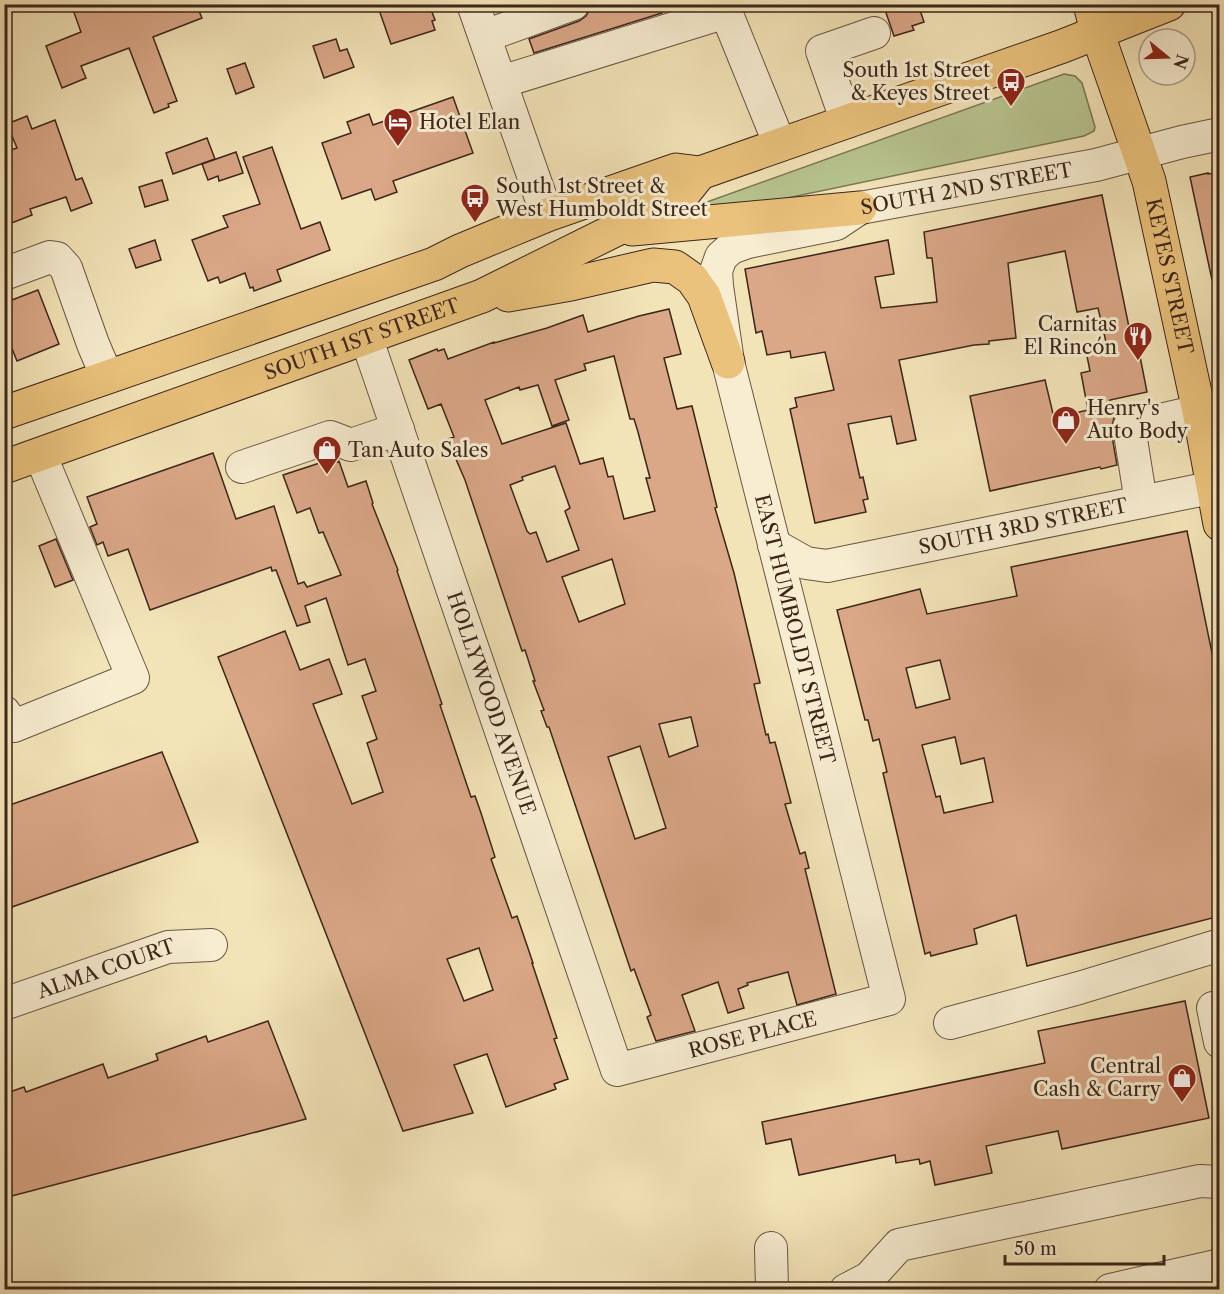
<svg xmlns="http://www.w3.org/2000/svg" width="1224" height="1294" font-family="'Libre Caslon Text',serif">
  <rect width="100%" height="100%" fill="#f3e4b8"/>
  <filter id="stains"><feTurbulence type="fractalNoise" baseFrequency=".00333" numOctaves="4"/><feColorMatrix values="0 0 0 0 .2 0 0 0 0 .09 0 0 0 0 .02 0 0 0 .5 -.17"/></filter>
  <radialGradient id="worn" r=".72"><stop offset=".6" stop-color="#630" stop-opacity="0"/><stop offset="1" stop-color="#630" stop-opacity=".3"/></radialGradient>
  <polygon fill="#b8c590" stroke="#7a7656" stroke-width="1.5" points="1064,74 1075,76 1082,83 1095,127 1094,131 1084,136 758,204 693,207"/>
  <g fill="#daa787" stroke="#3c261c" stroke-width="1.5" fill-rule="evenodd">
    <polygon points="71,4 196,4 202,18 153,37 177,101 168,104 169,107 154,113 129,48 81,66 86,78 62,88 46,46 81,32"/>
    <polygon points="377,4 429,4 435,20 432,21 435,30 391,44"/>
    <polygon points="598,4 659,4 662,13 534,53 529,39 579,21 586,16 591,7"/>
    <polygon points="883,4 918,4 924,22 912,26 914,30 894,36"/>
    <polygon points="336,39 340,51 347,49 354,67 324,78 313,46"/>
    <polygon points="245,63 254,87 236,94 227,69"/>
    <polygon points="453,97 473,153 393,181 397,192 375,200 371,189 342,199 322,143 351,133 347,122 369,114 373,125"/>
    <polygon points="27,116 32,129 55,120 76,180 82,178 92,203 71,211 66,197 30,209 32,215 4,226 4,152 17,148 7,124"/>
    <polygon points="207,138 215,159 173,174 166,153"/>
    <polygon points="272,147 301,229 320,222 330,250 277,270 281,281 254,291 253,287 250,288 245,273 220,283 218,277 208,281 192,240 228,227 223,216 260,204 243,157"/>
    <polygon points="236,152 243,173 219,181 218,176 208,180 202,164"/>
    <polygon points="1208,173 1208,174 1216,173 1220,192 1220,279 1212,280 1190,177"/>
    <polygon points="162,180 168,200 145,207 139,187"/>
    <polygon points="1102,195 1131,337 1136,336 1147,392 1110,400 1114,418 1111,430 1117,465 1101,469 1100,467 990,491 970,396 1045,380 1054,418 1088,410 1081,373 1090,371 1085,346 1106,342 1098,308 1077,312 1065,251 1008,263 1016,338 989,341 989,344 974,345 899,360 916,440 897,444 891,416 848,424 860,478 863,477 868,499 863,500 866,512 815,523 790,409 797,407 795,398 834,390 825,352 791,358 790,351 767,355 762,331 756,333 745,269 888,240 894,274 875,277 881,308 937,302 932,258 927,258 924,232"/>
    <polygon points="155,240 161,260 136,268 129,249"/>
    <polygon points="38,290 59,344 17,361 4,329 4,303"/>
    <path d="M669 309 681 354 664 358 677 409 692 406 717 507 715 508 734 573 760 683 754 684 766 735 768 734 770 743 775 742 791 803 785 804 800 854 805 852 809 868 805 869 836 994 797 1005 788 972 747 983 748 985 738 989 744 1008 728 1013 718 982 682 995 695 1031 656 1041 647 1017 651 1015 634 969 631 971 549 727H547L541 711 544 710 533 681H535L525 650 522 651 465 480 455 457H453L448 439 454 437 441 404 428 409 409 360 437 349 438 351 444 349 448 359 494 342V343L547 328 583 315 588 332 639 316ZM614 356 630 419H634L638 432 650 478H646L655 511 624 519 613 476 608 477 603 458 580 464 566 423 502 444 485 400 519 387 520 390 538 385 552 426 569 420 555 380 586 370 584 364ZM555 466 570 508 565 511 579 550 547 562 536 532 530 534 527 531 510 485 523 480 522 477ZM612 559 625 604 579 622 562 577ZM691 717 698 746 669 757 659 724ZM640 746 666 828 635 839 608 757Z"/>
    <path d="M213 453 236 519 274 506 298 584 304 582 307 587 341 575 323 532 319 533 310 508 297 513 283 475 335 458 337 462 339 461 348 487 366 481 373 503 372 504 398 570 397 571 442 704 440 705 471 797 475 796 481 813 495 857 491 859 512 918 517 916 533 963H532L557 1038 554 1039 568 1079 554 1084 556 1089 506 1107 487 1054 454 1065 473 1113 403 1131 218 657 285 631 300 670 329 659 342 694 313 704 352 804 383 792 367 743 377 739 362 696 376 691 365 659 348 665 326 598 305 606 310 622 297 626 276 570 272 571 271 567 150 610 128 549 108 556 103 542 97 545 90 527 97 524 87 497ZM479 948 493 990 464 1001 447 959Z"/>
    <path d="M1187 531 1220 692V916L1027 966 1016 915 974 929 977 944 931 956 930 952 925 954 883 773 887 772 879 739 873 741 868 720H865L837 610 920 589 927 614 1017 596 1011 567ZM940 660 950 699 916 708 906 668ZM955 737 961 764 984 758 993 802 944 813 940 796 936 797 922 745Z"/>
    <polygon points="56,539 73,580 55,587 39,546"/>
    <polygon points="162,752 198,842 9,908 4,896 4,807"/>
    <polygon points="1185,1001 1209,1118 1062,1149 1058,1131 986,1146 992,1173 935,1185 930,1161 920,1164 919,1159 896,1163 895,1155 799,1175 791,1139 766,1144 762,1122 1045,1063 1038,1031"/>
    <polygon points="268,1021 306,1119 4,1198 4,1094 24,1087 26,1092 103,1064 108,1078 158,1060 156,1054 206,1036 208,1042"/>
  </g>
  <g fill="none" stroke-linecap="round" stroke-linejoin="round">
    <g stroke="#6a5643" stroke-width="34">
      <g id="minor">
        <polyline points="473,4 547,215"/>
        <polyline points="485,36 573,4"/>
        <polyline points="501,82 726,12 780,145"/>
        <polyline points="847,122 822,51 874,33"/>
        <polyline points="4,274 50,257 57,258 66,268 93,344 107,377"/>
        <path id="s1" d="M366 337 617 1070 889 999 728 362 717 286 716 271 721 257 731 248 748 242 836 224 860 208 1096 165 1182 142 1220 134"/>
        <polyline points="242,467 330,437 351,445 398,429"/>
        <polyline points="1141,502 1129,427 1199,411"/>
        <path id="s2" d="M774 545 806 563 827 566 1220 486"/>
        <polyline points="4,712 14,726 133,678 40,454"/>
        <path id="s3" d="M4 1004 168 947 211 945"/>
        <polyline points="1213,1008 1220,1042"/>
        <polyline points="950,1023 1079,988 1220,945"/>
        <polyline points="771,1248 772,1290"/>
        <polyline points="846,1290 869,1278 899,1245 1200,1181 1220,1182"/>
        <polyline points="1110,1290 1220,1265"/>
      </g>
    </g>
    <g stroke="#3c261c" stroke-width="35">
      <g id="major">
        <path id="s4" d="M1090 4 1097 32 1149 181 1199 411 1220 524"/>
        <polyline points="632,229 860,208"/>
        <polyline points="508,295 571,284 653,265 675,267 692,279 704,296 728,362"/>
        <polyline points="4,413 434,264 460,251 547,215 676,170 700,173 1063,46 1169,4"/>
        <path id="s5" d="M4 467 482 296 615 230 684 193 700 173"/>
      </g>
    </g>
    <use href="#minor" stroke="#f7edd1" stroke-width="32"/>
    <use href="#major" stroke="#eac27c" stroke-width="33"/>
  </g>
  <defs>
    <g id="bus-pin" transform="scale(1.5)"><path d="M0 17L-7.5 6A9.5 9.5 0 1 1 7.5 6Z" fill="#8f2418" stroke="#f7edd1"/><path d="M-5-6H5V4H4V6H2V4H-2V6H-4V4H-5ZM-3.5-4V0h7V-4ZM-3.5 1.2v1.5H-2V1.2ZM2 1.2v1.5H3.5V1.2Z" fill="#fff"/></g>
    <g id="hotel-pin" transform="scale(1.5)"><path d="M0 17L-7.5 6A9.5 9.5 0 1 1 7.5 6Z" fill="#8f2418" stroke="#f7edd1"/><path d="M-6-4.5h1.5V1H6V5H4.5V3h-9V5H-6ZM-4 0a1.8 1.8 0 1 1 3.6 0ZM.5 0V-2.5h3Q6-2.5 6 0Z" fill="#fff"/></g>
    <g id="restaurant-pin" transform="scale(1.5)"><path d="M0 17L-7.5 6A9.5 9.5 0 1 1 7.5 6Z" fill="#8f2418" stroke="#f7edd1"/><path d="M-5-6h1v4h1v-4h1v4h1v-4h1v5L-1.5 .5V6h-2V.5L-5-1ZM5-6V6H3V1.5H1.5Q1.5-4 5-6Z" fill="#fff"/></g>
    <g id="shop-pin" transform="scale(1.5)"><path d="M0 17L-7.5 6A9.5 9.5 0 1 1 7.5 6Z" fill="#8f2418" stroke="#f7edd1"/><path d="M-5-2.5h2.3a2.7 3.5 0 0 1 5.4 0H5L5.5 6h-11ZM-1.5-2.5h3a1.5 2.3 0 0 0-3 0Z" fill="#fff"/></g>
  </defs>
  <g fill-rule="evenodd">
    <use href="#bus-pin" x="1011" y="82"/>
    <use href="#hotel-pin" x="398" y="122"/>
    <use href="#bus-pin" x="475" y="198"/>
    <use href="#restaurant-pin" x="1138" y="336"/>
    <use href="#shop-pin" x="1066" y="420"/>
    <use href="#shop-pin" x="327" y="450"/>
    <use href="#shop-pin" x="1182" y="1078"/>
  </g>
  <g text-anchor="middle" stroke-width="6" stroke-linejoin="round" paint-order="stroke">
    <g font-size="20" fill="#3c261c" stroke="#f7edd1" text-anchor="start">
      <text x="990" y="77" text-anchor="end">South 1st Street<tspan x="990" dy="23">&amp; Keyes Street</tspan></text>
      <text x="419" y="129">Hotel Elan</text>
      <text x="496" y="193">South 1st Street &amp;<tspan x="496" dy="23">West Humboldt Street</tspan></text>
      <text x="1117" y="331" text-anchor="end">Carnitas<tspan x="1117" dy="23">El Rincón</tspan></text>
      <text x="1087" y="415">Henry's<tspan x="1087" dy="23">Auto Body</tspan></text>
      <text x="348" y="457">Tan Auto Sales</text>
      <text x="1161" y="1073" text-anchor="end">Central<tspan x="1161" dy="23">Cash &amp; Carry</tspan></text>
    </g>
    <g font-size="20" fill="#3c261c" stroke="#f7edd1">
      <text dy="7" stroke="none"><textPath href="#s1" startOffset="2078">SOUTH 2ND STREET</textPath></text>
      <text dy="7" stroke="none"><textPath href="#s4" startOffset="284">KEYES STREET</textPath></text>
      <text dy="7" stroke="none"><textPath href="#s5" startOffset="380">SOUTH 1ST STREET</textPath></text>
      <text dy="7" stroke="none"><textPath href="#s2" startOffset="258">SOUTH 3RD STREET</textPath></text>
      <text transform="translate(795 629) rotate(76)" y="7">EAST HUMBOLDT STREET</text>
      <text dy="7" stroke="none"><textPath href="#s1" startOffset="387">HOLLYWOOD AVENUE</textPath></text>
      <text dy="7" stroke="none"><textPath href="#s3" startOffset="108">ALMA COURT</textPath></text>
      <text dy="7" stroke="none"><textPath href="#s1" startOffset="915">ROSE PLACE</textPath></text>
    </g>
  </g>
  <rect width="1224" height="1294" fill="none" stroke="#f3e4b8" stroke-width="24"/>
  <rect x="6" y="6" width="1212" height="1282" fill="none" stroke="#3c261c" stroke-width="3"/>
  <rect x="12" y="12" width="1200" height="1270" fill="none" stroke="#3c261c" stroke-width="1.5"/>
  <g transform="translate(1167 57) rotate(109)"><circle r="28" fill="#f7edd1" stroke="#ac9d89" stroke-width="1.5"/>
  <path d="M0-4.5L10 22L0 15L-10 22Z" fill="#8f2418"/>
  <text y="-9" font-size="16" font-weight="bold" text-anchor="middle" fill="#3c261c">N</text>
  </g>
  <path d="M1005 1255v9h159v-9" fill="none" stroke="#3c261c" stroke-width="3"/>
  <text x="1014" y="1255" font-size="18" fill="#3c261c" stroke="#f7edd1" stroke-width="4.5" paint-order="stroke">50 m</text>
  <rect width="100%" height="100%" filter="url(#stains)"/>
  <rect width="100%" height="100%" fill="url(#worn)"/>
</svg>
